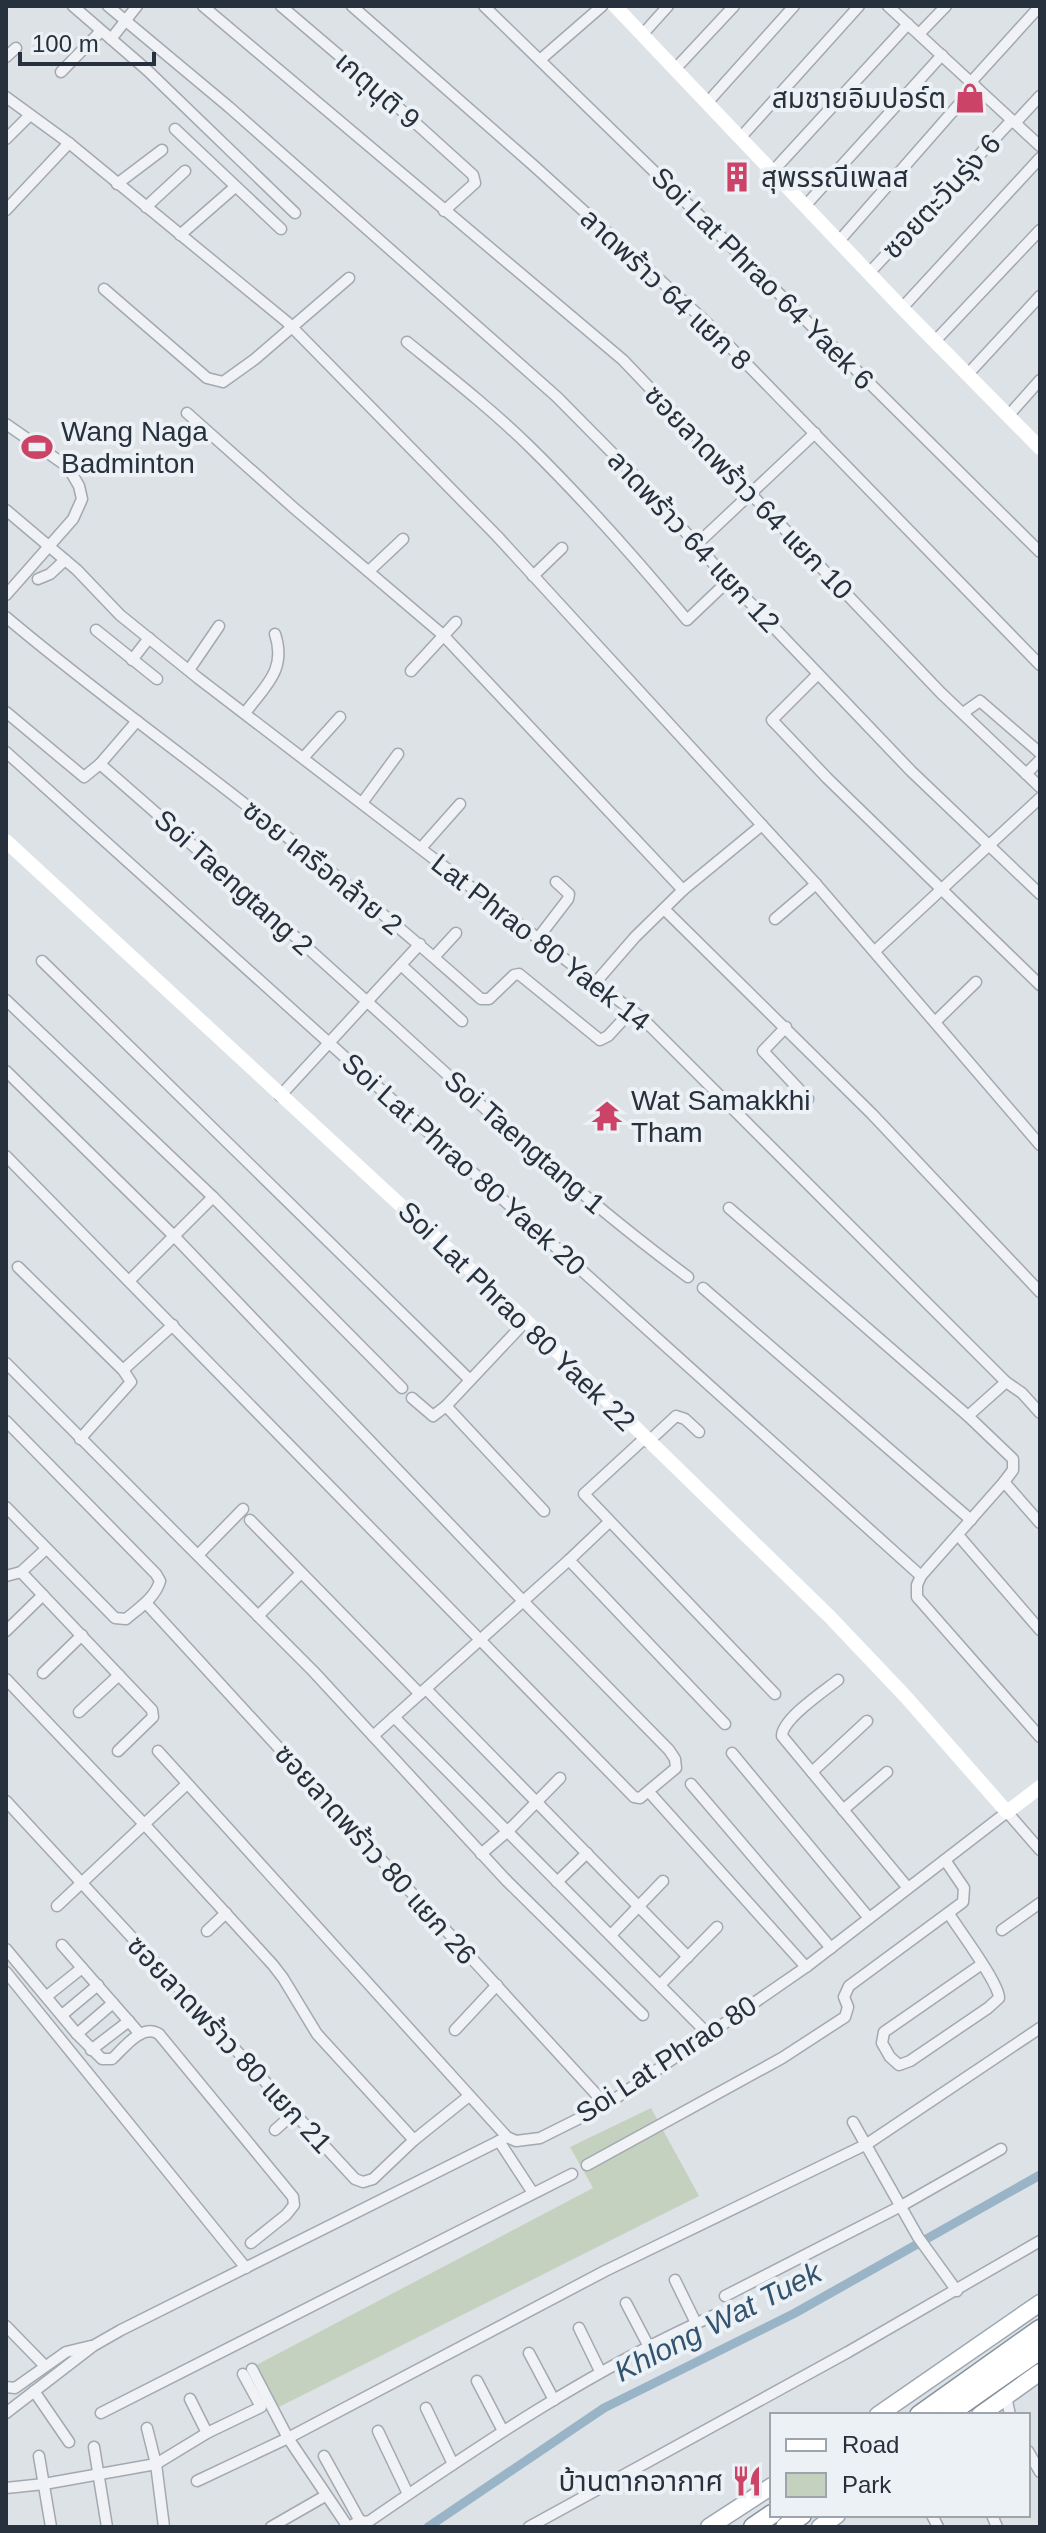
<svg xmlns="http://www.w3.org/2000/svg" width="1046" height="2533" font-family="Helvetica,'Noto Sans Thai',sans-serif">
  <rect width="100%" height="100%" fill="#dde2e7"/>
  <polygon fill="#c5d1bf" points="651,2108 699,2196 271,2411 249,2369 593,2188 570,2147"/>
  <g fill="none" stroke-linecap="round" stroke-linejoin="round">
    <polyline stroke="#99b4c7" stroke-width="9" points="428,2527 604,2408 795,2313 1040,2175"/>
    <g stroke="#a3a9b1" stroke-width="13">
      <g id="street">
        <polyline points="73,6 147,70 295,213"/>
        <polyline points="108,6 229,107 557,397 641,482 720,571 911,771 1040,894"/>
        <polyline points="203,6 623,360 941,693 1040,787"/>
        <polyline points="281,6 369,81 473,175 475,183 444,211"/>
        <polyline points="352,6 533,165 704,320 1040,665"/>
        <polyline points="484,6 738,253 1040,552"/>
        <polyline points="888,6 1040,146"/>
        <polyline points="919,34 946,6"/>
        <polyline points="642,35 668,6"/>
        <polyline points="111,39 137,6"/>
        <polyline points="6,57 16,48"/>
        <polyline points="541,59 602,6"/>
        <polyline points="676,68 734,6"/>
        <polyline points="61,72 101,31"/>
        <polyline points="971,82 1040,6"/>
        <polyline points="6,97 69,143 287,322 497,536 816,884 1040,1145"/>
        <polyline points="707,103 794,6"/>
        <polyline points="1015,123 1040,96"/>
        <polyline points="175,129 281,229"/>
        <polyline points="741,137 859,6"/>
        <polyline points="6,139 30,115"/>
        <polyline points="773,171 908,24"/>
        <polyline points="117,184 162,150"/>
        <polyline points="805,206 942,55"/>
        <polyline points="146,207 185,171"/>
        <polyline points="6,210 69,143"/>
        <polyline points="180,235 235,187"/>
        <polyline points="839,241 975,86"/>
        <polyline points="870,272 1012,120"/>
        <polyline points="104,289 207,378 223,382 255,359 349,278"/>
        <polyline points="902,308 1040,158"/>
        <polyline points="935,341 1040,230"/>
        <path d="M407 342C449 376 491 409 529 446 585 501 637 560 687 620L729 580"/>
        <polyline points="968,374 1040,296"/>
        <polyline points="187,413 295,509 443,635 683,890"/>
        <polyline points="1008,416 1040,380"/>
        <polyline points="6,424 68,467 79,486 82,499 73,519 6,595"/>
        <polyline points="6,510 77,570 120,615 198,678 643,1019 1006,1382 1022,1393 1040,1413"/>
        <polyline points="696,545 815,433"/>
        <polyline points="369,571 403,539"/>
        <polyline points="533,576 562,548"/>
        <polyline points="38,579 50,574 65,560"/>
        <path d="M6 617C84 683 166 742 246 805 327 867 405 931 481 999H489L514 975 519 974 600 1040 608 1036 632 1010"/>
        <polyline points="96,630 157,679"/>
        <polyline points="132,660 149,638"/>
        <polyline points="189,670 219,626"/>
        <polyline points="411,671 456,622"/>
        <polyline points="818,674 772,720 827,778 1040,985"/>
        <polyline points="6,712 84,777 100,764 137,721"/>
        <path d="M245 713C265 686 287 670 275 634"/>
        <polyline points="963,713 980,701 1040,753"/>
        <polyline points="6,752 921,1576"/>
        <polyline points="303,758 340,717"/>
        <path d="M100 764C199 850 297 938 394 1026 489 1113 584 1200 688 1277"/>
        <polyline points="1026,774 1040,760"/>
        <polyline points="362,803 398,754"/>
        <polyline points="421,848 460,804"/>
        <polyline points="664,909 872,1114 1040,1292"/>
        <polyline points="775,919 816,884"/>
        <polyline points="538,938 568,899 569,894 556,882"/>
        <polyline points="875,951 1040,798"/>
        <polyline points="434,957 456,933"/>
        <polyline points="42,961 470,1380"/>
        <polyline points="401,965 462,1021"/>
        <polyline points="596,982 635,937 683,890 762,825"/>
        <polyline points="6,1000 213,1197 402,1388"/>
        <polyline points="935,1022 976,982"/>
        <polyline points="786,1027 763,1051 808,1099"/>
        <polyline points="6,1071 174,1236 523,1601 669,1750 675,1759 676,1768 640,1798 634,1797 6,1156"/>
        <polyline points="280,1096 420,944"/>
        <polyline points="729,1208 968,1416 1013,1459 1013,1470 1004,1482 921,1576 917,1585 917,1597 1040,1737"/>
        <polyline points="18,1267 123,1370 131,1382 80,1439"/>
        <polyline points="129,1281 213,1197"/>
        <polyline points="703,1288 971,1520"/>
        <polyline points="6,1363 314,1672 507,1881 643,2015"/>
        <polyline points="123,1370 173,1325"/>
        <polyline points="412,1398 433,1416 446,1406 526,1321"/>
        <polyline points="446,1406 544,1511"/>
        <polyline points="968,1416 1006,1382"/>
        <path d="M6 1421 156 1574 160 1581C155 1598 139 1608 126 1619L115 1618 6 1507"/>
        <polyline points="645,1438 584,1494 775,1694"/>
        <polyline points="648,1442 676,1416 685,1419 699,1432"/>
        <polyline points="1004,1482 1040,1523"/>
        <polyline points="250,1520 420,1694"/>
        <polyline points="958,1535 1040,1630"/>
        <polyline points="198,1555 243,1509"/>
        <polyline points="569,1560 725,1724"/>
        <polyline points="21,1572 152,1710 153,1717 118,1751"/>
        <polyline points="6,1576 21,1572 46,1549"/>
        <polyline points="146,1603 606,2105"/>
        <polyline points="258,1616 301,1573"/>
        <polyline points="6,1631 43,1595"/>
        <polyline points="43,1673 82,1635"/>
        <polyline points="6,1679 145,1825 273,1965 283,1978 317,2034 414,2140"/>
        <path d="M838 1680C824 1691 782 1719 782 1736L908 1888"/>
        <polyline points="426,1689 688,1957"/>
        <polyline points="79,1712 119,1675"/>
        <polyline points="394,1717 708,2034"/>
        <polyline points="373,1736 569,1560 609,1522"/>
        <polyline points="158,1751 507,2137 516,2141 540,2138 606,2105 806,1967 1007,1812 1040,1850"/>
        <polyline points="732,1753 869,1918"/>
        <polyline points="812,1772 867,1721"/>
        <polyline points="691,1784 831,1948"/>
        <polyline points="649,1792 806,1967"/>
        <polyline points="6,1801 355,2179 363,2182 373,2179 414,2140 469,2096"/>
        <polyline points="843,1810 887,1772"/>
        <polyline points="481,1854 509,1830 560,1778"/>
        <polyline points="557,1882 587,1853"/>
        <polyline points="57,1906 187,1784"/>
        <path d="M949 1914C959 1930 999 1983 999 1998L988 2008 910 2061 899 2065 890 2057 882 2043 884 2032 982 1964"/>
        <polyline points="1002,1930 1040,1903"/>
        <polyline points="207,1931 226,1913"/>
        <polyline points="611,1935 663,1881"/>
        <polyline points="62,1945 140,2034"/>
        <path d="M6 1949 77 2034 102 2059H112C124 2048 142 2023 159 2034L293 2197 294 2205 286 2215 251 2243"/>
        <polyline points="6,1972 246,2268"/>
        <polyline points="660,1985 717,1927"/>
        <polyline points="47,1996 82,1968"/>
        <polyline points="62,2015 98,1985"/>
        <polyline points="455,2030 497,1985"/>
        <polyline points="77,2034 113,2003"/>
        <polyline points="91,2050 129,2021"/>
        <polyline points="853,2122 918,2237 957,2291"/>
        <polyline points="275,2130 294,2113"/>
        <polyline points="499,2141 533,2193"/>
        <polyline points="587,2165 782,2058 845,2017 848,2007 844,1997 849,1986 963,1902 964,1888 945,1860"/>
        <polyline points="675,2280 696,2323"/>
        <polyline points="725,2296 901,2206 1001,2149"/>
        <polyline points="626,2303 648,2345"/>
        <polyline points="6,2326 45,2366"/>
        <polyline points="579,2328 600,2371"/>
        <polyline points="529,2353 554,2400"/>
        <polyline points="252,2369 288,2438 348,2527"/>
        <polyline points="477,2381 503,2431"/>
        <polyline points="6,2387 15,2388 66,2352 91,2346"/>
        <polyline points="34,2391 69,2442"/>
        <polyline points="1006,2396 1010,2415"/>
        <polyline points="190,2399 207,2433"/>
        <polyline points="426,2408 453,2464"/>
        <polyline points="6,2413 93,2346 121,2330 507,2137"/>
        <polyline points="101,2413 572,2174"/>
        <polyline points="147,2428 156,2464 164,2527"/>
        <polyline points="378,2431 408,2494"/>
        <polyline points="94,2447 107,2527"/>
        <polyline points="1028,2451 1040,2472"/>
        <polyline points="39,2456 51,2527"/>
        <polyline points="324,2456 360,2521"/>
        <polyline points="197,2481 288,2438 605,2271 867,2144 1040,2028"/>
        <polyline points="6,2488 44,2484 156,2464 207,2433 261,2407 243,2374"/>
        <polyline points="932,2515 938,2527"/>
        <polyline points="992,2515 997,2527"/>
        <polyline points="271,2527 325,2496"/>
        <path d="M349 2527 360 2521 368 2522C480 2445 592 2369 717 2314"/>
        <polyline points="529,2527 848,2352 1040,2241"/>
      </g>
    </g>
    <g stroke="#9da8b2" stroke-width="19">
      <g id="primary">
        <polyline points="878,2415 1040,2303"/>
        <polyline points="980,2415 1040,2372"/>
        <polyline points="709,2527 772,2486"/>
        <polyline points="820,2527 837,2515"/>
      </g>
    </g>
    <g stroke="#85919d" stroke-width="21">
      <g id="highway">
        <polyline points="919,2415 1040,2329"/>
        <polyline points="947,2415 1040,2350"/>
        <polyline points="753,2527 772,2514"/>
        <polyline points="785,2527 802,2515"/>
      </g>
    </g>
    <use href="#street" stroke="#f0f2f5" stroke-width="10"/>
    <g stroke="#fff" stroke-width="14">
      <polyline points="615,6 902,308 1040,448"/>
      <polyline points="6,841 526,1321 830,1617 906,1697 1007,1812 1040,1787"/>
    </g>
    <use href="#primary" stroke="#fff" stroke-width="16"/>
    <use href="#highway" stroke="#fff" stroke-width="18"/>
  </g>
  <defs>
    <g id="shop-bare" transform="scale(2.4)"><path d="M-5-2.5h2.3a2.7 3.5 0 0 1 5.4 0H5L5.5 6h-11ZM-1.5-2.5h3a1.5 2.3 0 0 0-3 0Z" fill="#cb4366" stroke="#ecf1f5" stroke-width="2.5" paint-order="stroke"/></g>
    <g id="building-bare" transform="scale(2.4)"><path d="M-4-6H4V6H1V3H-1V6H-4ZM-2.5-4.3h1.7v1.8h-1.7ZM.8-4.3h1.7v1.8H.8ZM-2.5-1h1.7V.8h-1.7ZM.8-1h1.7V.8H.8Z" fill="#cb4366" stroke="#ecf1f5" stroke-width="2.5" paint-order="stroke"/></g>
    <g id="stadium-bare" transform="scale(2.4)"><path d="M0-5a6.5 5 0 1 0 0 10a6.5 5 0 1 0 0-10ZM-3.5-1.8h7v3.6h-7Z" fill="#cb4366" stroke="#ecf1f5" stroke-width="2.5" paint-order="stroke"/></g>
    <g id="temple-bare" transform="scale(2.4)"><path d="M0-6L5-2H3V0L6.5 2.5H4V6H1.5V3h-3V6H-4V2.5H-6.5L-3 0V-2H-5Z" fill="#cb4366" stroke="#ecf1f5" stroke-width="2.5" paint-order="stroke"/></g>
    <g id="restaurant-bare" transform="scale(2.4)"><path d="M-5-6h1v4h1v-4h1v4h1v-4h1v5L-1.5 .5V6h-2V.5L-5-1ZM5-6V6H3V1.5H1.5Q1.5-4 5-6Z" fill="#cb4366" stroke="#ecf1f5" stroke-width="2.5" paint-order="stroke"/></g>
  </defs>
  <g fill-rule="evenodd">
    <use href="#shop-bare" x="970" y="98"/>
    <use href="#building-bare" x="737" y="177"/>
    <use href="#stadium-bare" x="37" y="447"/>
    <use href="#temple-bare" x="607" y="1116"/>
    <use href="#restaurant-bare" x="747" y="2481"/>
  </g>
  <g text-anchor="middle" stroke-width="8" stroke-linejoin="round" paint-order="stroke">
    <g font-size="28" fill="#27313d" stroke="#ecf1f5">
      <text transform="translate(378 90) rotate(41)" y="10">เกตุนุติ 9</text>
      <text transform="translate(941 196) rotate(-47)" y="10">ซอยตะวันรุ่ง 6</text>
      <text transform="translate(763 278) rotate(45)" y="10">Soi Lat Phrao 64 Yaek 6</text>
      <text transform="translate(666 289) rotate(43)" y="10">ลาดพร้าว 64 แยก 8</text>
      <text transform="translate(749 492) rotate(46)" y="10">ซอยลาดพร้าว 64 แยก 10</text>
      <text transform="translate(694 541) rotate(47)" y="10">ลาดพร้าว 64 แยก 12</text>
      <text transform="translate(323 867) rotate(39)" y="10">ซอย เครือคล้าย 2</text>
      <text transform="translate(234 882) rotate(42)" y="10">Soi Taengtang 2</text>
      <text transform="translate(541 942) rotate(38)" y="10">Lat Phrao 80 Yaek 14</text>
      <text transform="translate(525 1142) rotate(41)" y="10">Soi Taengtang 1</text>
      <text transform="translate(464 1164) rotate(42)" y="10">Soi Lat Phrao 80 Yaek 20</text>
      <text transform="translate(517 1316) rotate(44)" y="10">Soi Lat Phrao 80 Yaek 22</text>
      <text transform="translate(376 1854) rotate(48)" y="10">ซอยลาดพร้าว 80 แยก 26</text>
      <text transform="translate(230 2044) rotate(47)" y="10">ซอยลาดพร้าว 80 แยก 21</text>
      <text transform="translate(666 2059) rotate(-33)" y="10">Soi Lat Phrao 80</text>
    </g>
    <g font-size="28" fill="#27313d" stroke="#ecf1f5" text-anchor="start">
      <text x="946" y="108" text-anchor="end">สมชายอิมปอร์ต</text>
      <text x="761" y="187">สุพรรณีเพลส</text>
      <text x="61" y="441">Wang Naga<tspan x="61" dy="32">Badminton</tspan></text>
      <text x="631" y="1110">Wat Samakkhi<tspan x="631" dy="32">Tham</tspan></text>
      <text x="723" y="2491" text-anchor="end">บ้านตากอากาศ</text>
    </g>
    <g font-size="30" font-style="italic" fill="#325470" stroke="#ecf1f5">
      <text transform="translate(718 2322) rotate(-27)" y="10">Khlong Wat Tuek</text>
    </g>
  </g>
  <rect width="1046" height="2533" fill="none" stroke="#27313d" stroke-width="16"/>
  <rect x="770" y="2413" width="260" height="104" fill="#ecf1f5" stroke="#9da4ab" stroke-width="2"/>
  <rect x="786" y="2439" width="40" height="12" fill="#ffffff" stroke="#9da4ab" stroke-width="2"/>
  <text x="842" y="2453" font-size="24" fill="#27313d">Road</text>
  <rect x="786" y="2473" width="40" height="24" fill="#c5d1bf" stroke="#9da4ab" stroke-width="2"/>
  <text x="842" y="2493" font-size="24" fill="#27313d">Park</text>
  <path d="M20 52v12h134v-12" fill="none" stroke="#27313d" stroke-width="4"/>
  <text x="32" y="52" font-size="24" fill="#27313d" stroke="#ecf1f5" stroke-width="6" paint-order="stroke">100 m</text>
</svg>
